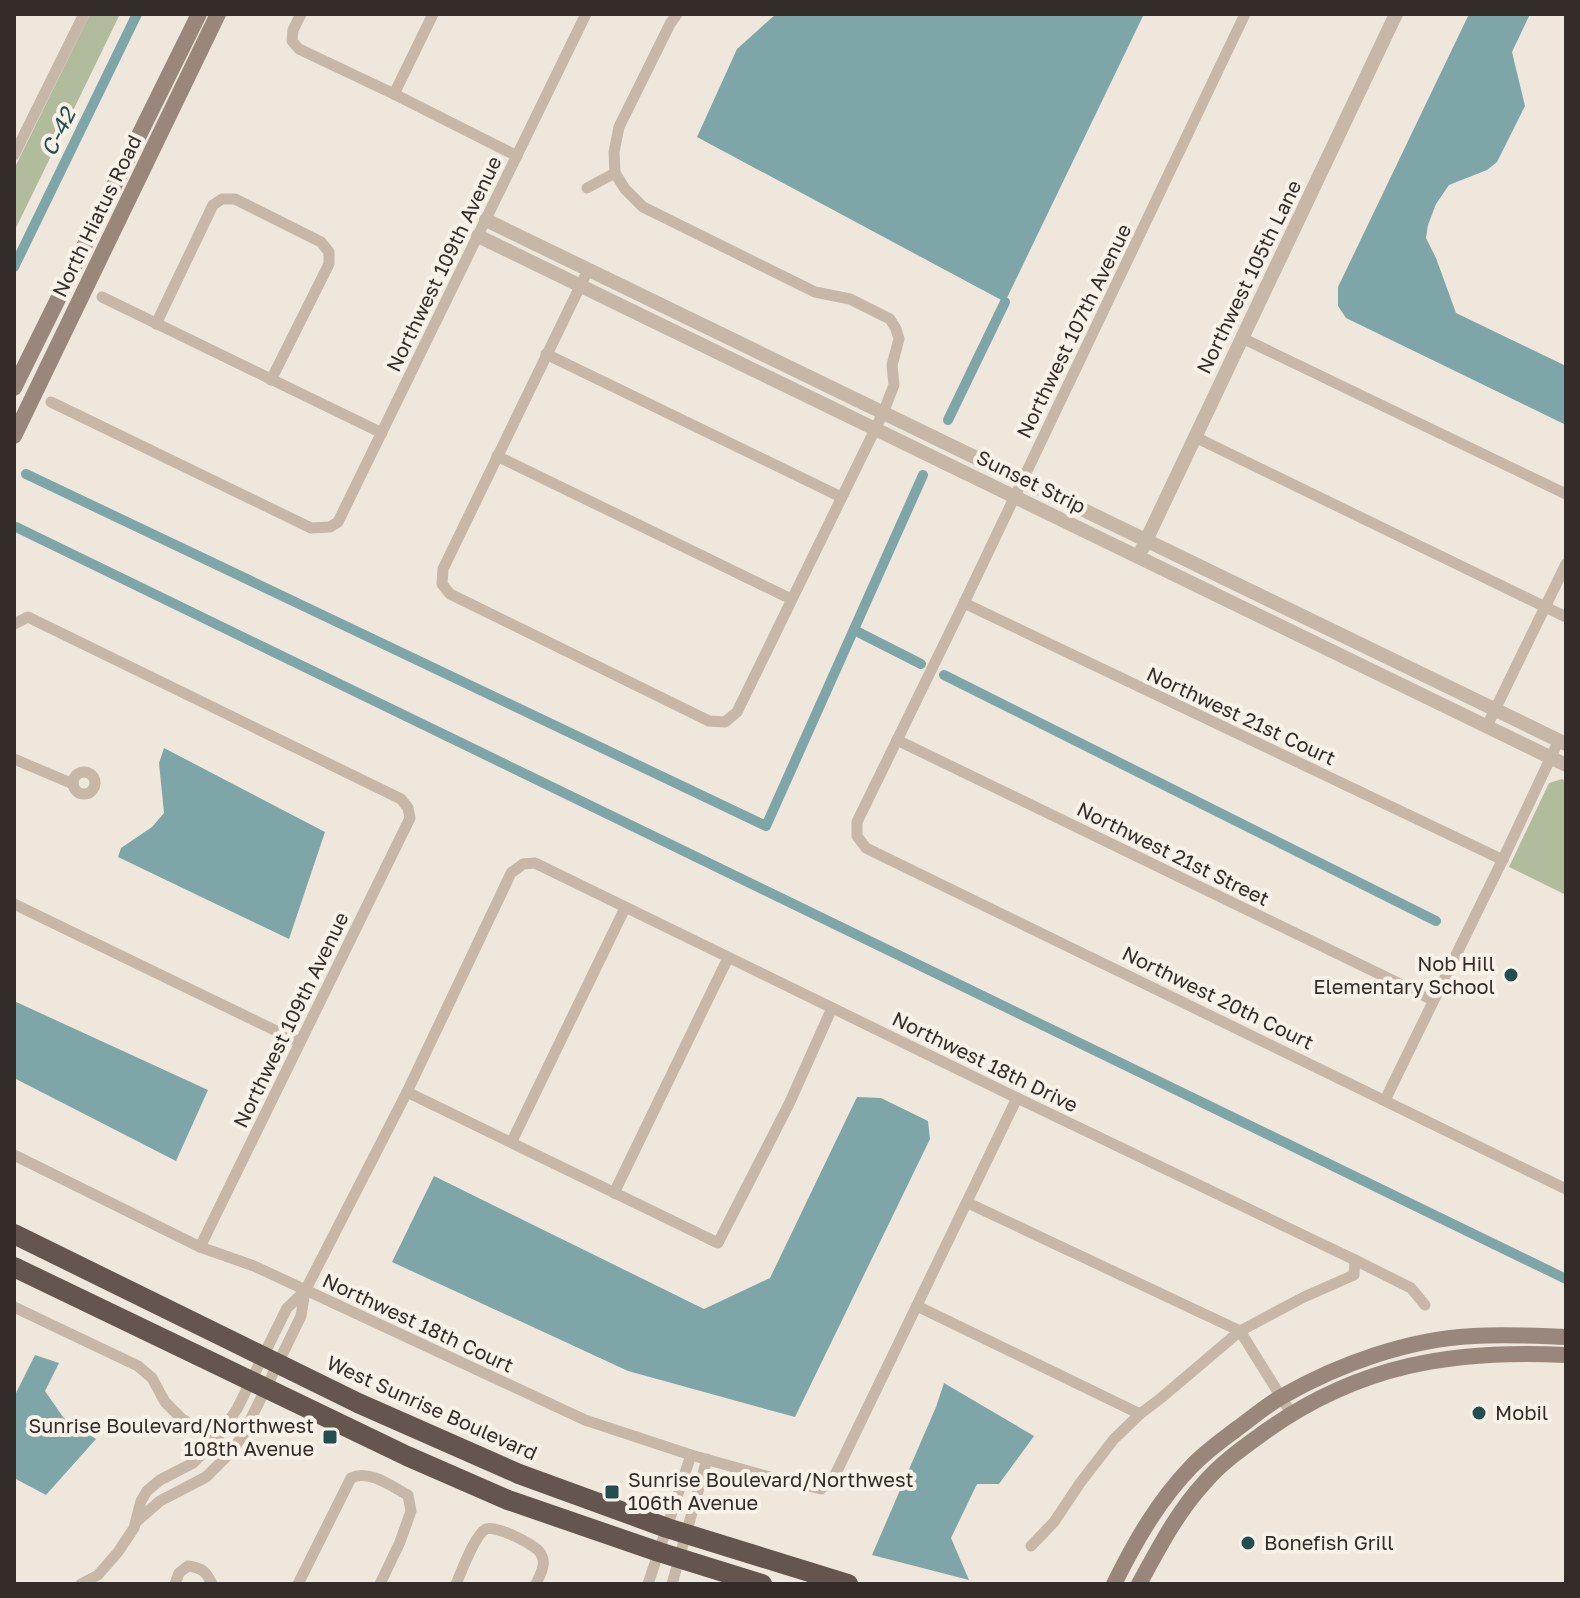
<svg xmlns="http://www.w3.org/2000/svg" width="1580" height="1598" font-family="'Golos Text',sans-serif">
  <rect width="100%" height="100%" fill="#efe7dc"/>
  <g fill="#b1bc9d">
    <polygon points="90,14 120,14 14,232 14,169"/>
    <polygon points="1562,779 1566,781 1566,895 1509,867 1549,783"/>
  </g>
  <g fill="#7ea6a9">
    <polygon points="776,14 1144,14 1005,302 697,137 737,49"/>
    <polygon points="1469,14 1530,14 1512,52 1525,106 1497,162 1487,170 1449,185 1436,204 1428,225 1426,238 1436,258 1456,313 1566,366 1566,425 1346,318 1338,306 1338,287"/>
    <polygon points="164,748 325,832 289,939 118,857 121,848 152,827 164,813 159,763"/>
    <polygon points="14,1001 208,1090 176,1161 14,1078"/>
    <polygon points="857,1097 881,1098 928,1121 930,1139 795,1417 628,1371 392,1262 434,1176 704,1309 770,1278"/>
    <polygon points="35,1355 59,1363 45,1391 63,1417 96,1439 46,1495 14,1478 14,1397"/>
    <polygon points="944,1383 1034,1436 999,1484 977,1484 951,1538 969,1580 872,1555 936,1407"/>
  </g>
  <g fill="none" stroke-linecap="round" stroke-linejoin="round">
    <g stroke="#7ea6a9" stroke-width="10">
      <polyline points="14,267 137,14"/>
      <polyline points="948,420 1005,302"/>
      <polyline points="26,474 766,826 923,475"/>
      <polyline points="16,527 1566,1279"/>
      <polyline points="854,630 921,664"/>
      <polyline points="944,675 1436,921"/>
    </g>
    <g stroke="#c6b7a9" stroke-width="11">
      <polyline points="301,14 293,30 292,41 299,49 394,94 517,156"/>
      <polyline points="1245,14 964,603 857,822 857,836 866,848 1566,1189"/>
      <polyline points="394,94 433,14"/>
      <polyline points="14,155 84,14"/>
      <polyline points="587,188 615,173 614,152 619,127 670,24 677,14"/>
      <polyline points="588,270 443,569 442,584 450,594 709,721 725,722 737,712 883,413 894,385 892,365 899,339 896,329 890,319 850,299 815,292 643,207 625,189 615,173"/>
      <polyline points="102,297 382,433"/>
      <polyline points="156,324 213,205 222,199 235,199 321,242 329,252 329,264 271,380"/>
      <polyline points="1242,338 1566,494"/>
      <polyline points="546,354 841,497"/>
      <polyline points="51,402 311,528 330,527 338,522 586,14"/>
      <polyline points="1195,437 1566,617"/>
      <polyline points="497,456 791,599"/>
      <polyline points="964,603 1503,860"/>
      <polyline points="14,624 28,617 401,799 408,808 410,818 200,1247"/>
      <polyline points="1487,726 1566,564"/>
      <polyline points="897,740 1433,1000"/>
      <polyline points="14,759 73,784"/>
      <circle cx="84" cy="783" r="11"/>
      <polyline points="14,904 299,1042"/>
      <polyline points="407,1092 718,1243 789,1104 832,1008"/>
      <polyline points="1385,1100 1503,859 1559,740"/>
      <polyline points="512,1141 625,908"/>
      <polyline points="14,1155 200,1247 254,1266 585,1420 691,1455 766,1476 821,1489 835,1475 1017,1098"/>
      <polyline points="614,1193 728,958"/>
      <polyline points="968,1203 1240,1331 1291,1413"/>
      <polyline points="917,1306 1140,1414"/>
      <polyline points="14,1307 138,1366 152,1378 165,1402 181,1418 231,1452"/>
      <polyline points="137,1521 160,1501 206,1477 231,1452 243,1435 301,1316 305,1291"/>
      <polyline points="1031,1546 1054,1522 1080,1483 1114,1439 1140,1414 1161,1398 1240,1331 1304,1297 1354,1275 1355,1260"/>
      <polyline points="81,1584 98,1575 118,1552 134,1528 141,1501 147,1491 160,1480 193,1463 215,1441 237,1409 287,1308 305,1291 407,1092 511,873 523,864 535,863 1017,1098 1355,1260 1411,1288 1425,1305"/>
      <path d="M175 1584 179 1573 188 1566C202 1568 206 1571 212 1584"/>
      <path d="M298 1584 351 1478C369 1469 391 1486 408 1495L411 1511 400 1542 380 1584"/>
      <path d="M456 1584C461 1573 475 1534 486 1529 496 1525 537 1545 541 1554 547 1564 540 1575 536 1584"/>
      <polyline points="648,1584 691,1455"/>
      <polyline points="672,1584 707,1459"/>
    </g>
    <g stroke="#c6b7a9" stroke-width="14">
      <polyline points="486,220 1566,744"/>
      <polyline points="478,236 1566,765"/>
      <polyline points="1142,549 1396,14"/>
    </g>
    <g stroke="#99877b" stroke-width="16">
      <polyline points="14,388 199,14"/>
      <polyline points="14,436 218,14"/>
      <path d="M1114 1584C1135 1542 1158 1501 1191 1467 1205 1452 1222 1440 1238 1428 1253 1417 1267 1405 1283 1396 1339 1364 1409 1339 1474 1336 1505 1334 1536 1336 1566 1337"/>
      <path d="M1139 1584C1159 1548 1177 1512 1205 1482 1222 1462 1244 1447 1266 1431 1359 1365 1453 1349 1566 1355"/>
    </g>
    <g stroke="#64564e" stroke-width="20">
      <polyline points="14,1234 358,1403 519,1474 667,1528 848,1584"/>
      <polyline points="14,1267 407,1456 508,1500 659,1552 762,1584"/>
    </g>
  </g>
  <g fill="#224d51" stroke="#f7f1e8" stroke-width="3">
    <circle cx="1511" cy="975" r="8"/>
    <circle cx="1479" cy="1413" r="8"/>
    <rect x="322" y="1429" width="16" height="16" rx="4"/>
    <rect x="604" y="1484" width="16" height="16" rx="4"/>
    <circle cx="1248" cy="1543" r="8"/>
  </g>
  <g text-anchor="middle" stroke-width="8" stroke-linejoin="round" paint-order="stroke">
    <g font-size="20" fill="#342c28" stroke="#f7f1e8">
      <text transform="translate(97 216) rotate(-64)" y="7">North Hiatus Road</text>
      <text transform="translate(444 264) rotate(-64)" y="7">Northwest 109th Avenue</text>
      <text transform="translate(1249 277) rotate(-64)" y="7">Northwest 105th Lane</text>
      <text transform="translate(1074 331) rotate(-64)" y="7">Northwest 107th Avenue</text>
      <text transform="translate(1031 482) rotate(26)" y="7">Sunset Strip</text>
      <text transform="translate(1241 716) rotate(25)" y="7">Northwest 21st Court</text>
      <text transform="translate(1173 854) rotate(26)" y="7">Northwest 21st Street</text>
      <text transform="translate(1218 998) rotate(26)" y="7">Northwest 20th Court</text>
      <text transform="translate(291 1020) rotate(-64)" y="7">Northwest 109th Avenue</text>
      <text transform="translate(985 1062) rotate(26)" y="7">Northwest 18th Drive</text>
      <text transform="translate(418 1323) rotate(25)" y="7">Northwest 18th Court</text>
      <text transform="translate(432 1408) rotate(24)" y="7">West Sunrise Boulevard</text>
    </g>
    <g font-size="20" fill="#342c28" stroke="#f7f1e8" text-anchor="start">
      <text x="1495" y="971" text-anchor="end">Nob Hill<tspan x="1495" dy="23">Elementary School</tspan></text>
      <text x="1495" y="1420">Mobil</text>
      <text x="314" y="1433" text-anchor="end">Sunrise Boulevard/Northwest<tspan x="314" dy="23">108th Avenue</tspan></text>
      <text x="628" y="1487">Sunrise Boulevard/Northwest<tspan x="628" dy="23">106th Avenue</tspan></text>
      <text x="1264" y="1550">Bonefish Grill</text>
    </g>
    <g font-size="22" font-style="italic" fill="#224d51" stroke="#f7f1e8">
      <text transform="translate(58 132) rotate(-64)" y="8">C-42</text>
    </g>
  </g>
  <rect width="1580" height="1598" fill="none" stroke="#342c28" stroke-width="32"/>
</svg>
